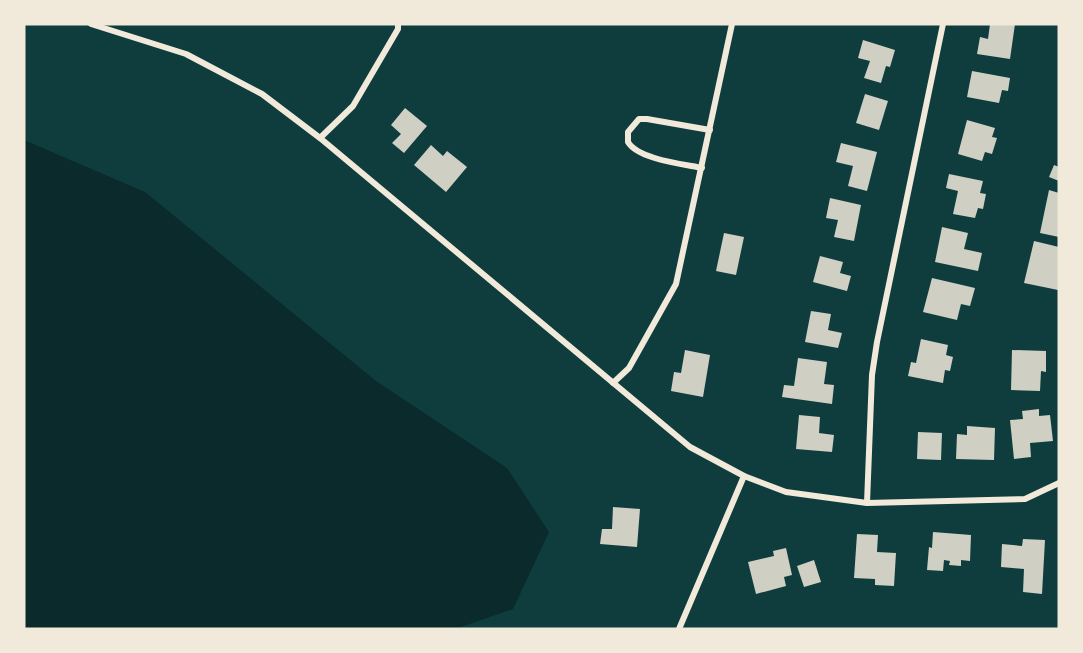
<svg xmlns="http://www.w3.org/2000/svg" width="1083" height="653" font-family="'Golos Text',sans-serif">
  <rect width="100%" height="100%" fill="#0f3d3e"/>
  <polygon fill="#0a2a2b" points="24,140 145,192 376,381 507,468 549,532 513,609 455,629 24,629"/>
  <g fill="#cfcfc3">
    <polygon points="990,24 1015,24 1010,59 977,54 980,37 988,39"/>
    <polygon points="863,40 895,50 890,67 886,66 881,83 864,78 870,61 858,58"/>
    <polygon points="972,71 1010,78 1008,91 1002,90 999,103 967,97"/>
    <polygon points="865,94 888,101 879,130 856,123"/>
    <polygon points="405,108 427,126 404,153 392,143 401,134 391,125"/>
    <polygon points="967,120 995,128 992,137 997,138 992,154 985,152 982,161 958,154"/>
    <polygon points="841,143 877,152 867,191 848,186 853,166 836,162"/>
    <polygon points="431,145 443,156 447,151 467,167 446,192 414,165"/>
    <polygon points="1054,165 1059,167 1059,181 1049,177"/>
    <polygon points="949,174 983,181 980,193 986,194 983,209 978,208 975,218 953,214 958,191 946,188"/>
    <polygon points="1049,190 1059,193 1059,237 1040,233"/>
    <polygon points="830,198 861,205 854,241 834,237 838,220 826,218"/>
    <polygon points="942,227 968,233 964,249 982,253 978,271 935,262"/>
    <polygon points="724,233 744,237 736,275 716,271"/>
    <polygon points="1034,241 1059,247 1058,290 1024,283"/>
    <polygon points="820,256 843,262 840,273 851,276 847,291 813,282"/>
    <polygon points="932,278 975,288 970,306 961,304 957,320 923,312"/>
    <polygon points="811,311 831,314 828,330 842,333 838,348 805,342"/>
    <polygon points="921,339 948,345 946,355 953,357 950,371 945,370 943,383 908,376 911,362 916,363"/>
    <polygon points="685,350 710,355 703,397 671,391 674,372 681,373"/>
    <polygon points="1012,350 1046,351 1046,372 1041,371 1040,391 1011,390"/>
    <polygon points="798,358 827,362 824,384 834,385 832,404 782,397 784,385 794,386"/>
    <polygon points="1039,409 1039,416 1050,415 1053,441 1030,443 1031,457 1014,459 1010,420 1023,419 1022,411"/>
    <polygon points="799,415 820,417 819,433 834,435 832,452 796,449"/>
    <polygon points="967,426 995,428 994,460 956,459 957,434 967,435"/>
    <polygon points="918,432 942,433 941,460 917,459"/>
    <polygon points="613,507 640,509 637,547 600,544 602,529 612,529"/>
    <polygon points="933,532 971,535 970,561 961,560 961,566 949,565 950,561 944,560 943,571 927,570 929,547 932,548"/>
    <polygon points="857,534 878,535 877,552 896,553 894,586 875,585 875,579 854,578"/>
    <polygon points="1023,539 1045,540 1042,594 1023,592 1024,569 1001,567 1002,544 1022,546"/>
    <polygon points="786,548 792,575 784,577 786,586 756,594 748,562 774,556 773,551"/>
    <polygon points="814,560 821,582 804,587 797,566"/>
  </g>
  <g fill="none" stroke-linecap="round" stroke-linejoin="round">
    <g stroke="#f1e9da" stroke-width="6">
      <polyline points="91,24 186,54 262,94 320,138 690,447 744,476 786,492 867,503 1025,499 1059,483"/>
      <polyline points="320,138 353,106 398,29 398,24"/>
      <path d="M702 168C682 164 638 159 628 142V132L639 119H647L710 130"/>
      <polyline points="613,383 629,368 676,284 732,24"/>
      <polyline points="867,503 872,375 877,342 943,24"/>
      <polyline points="679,629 744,476"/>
    </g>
  </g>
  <rect width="1083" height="653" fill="none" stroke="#f1e9da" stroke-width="51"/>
</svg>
